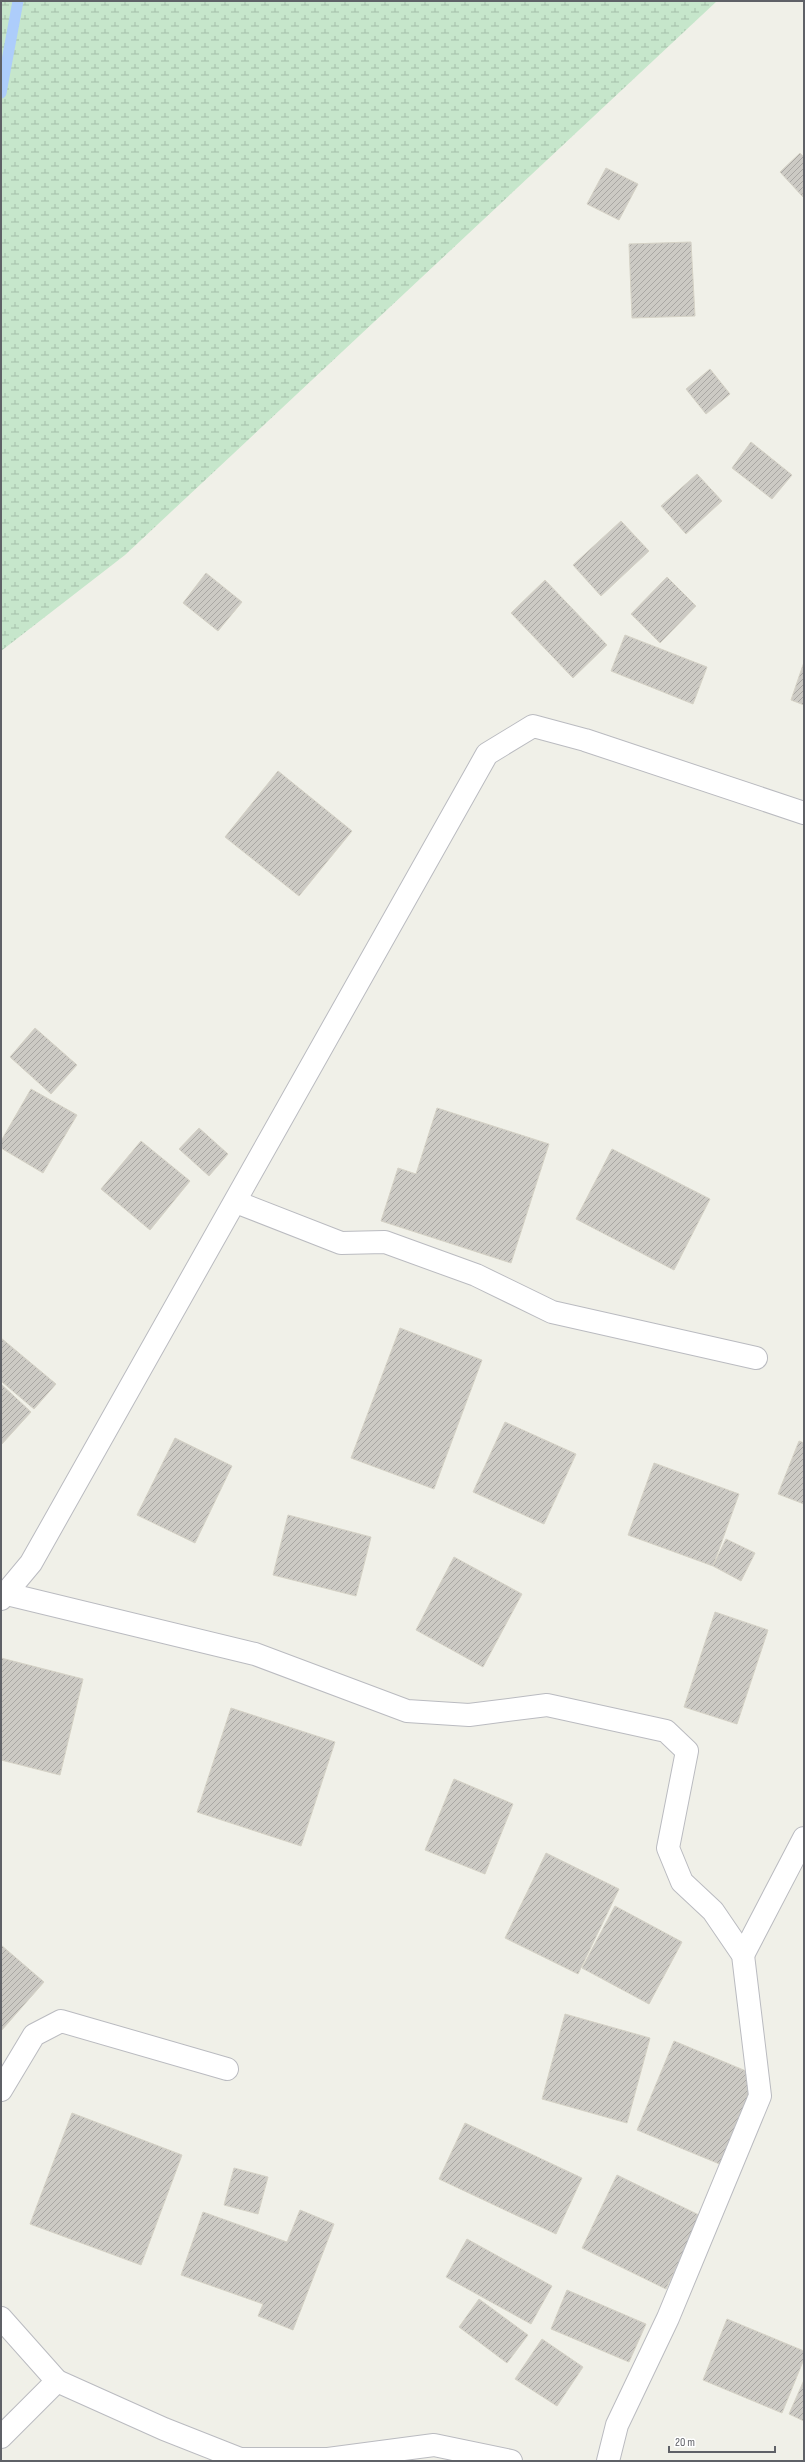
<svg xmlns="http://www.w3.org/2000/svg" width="805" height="2462" font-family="'Sofia Sans Condensed',sans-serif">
  <defs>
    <pattern id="wetland-marsh" width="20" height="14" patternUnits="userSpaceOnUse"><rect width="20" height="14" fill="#c6e6cb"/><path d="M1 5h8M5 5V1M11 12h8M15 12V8" fill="none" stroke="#a4bea9"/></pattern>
    <pattern id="building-hatch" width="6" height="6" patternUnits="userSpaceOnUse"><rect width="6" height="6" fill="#cccac4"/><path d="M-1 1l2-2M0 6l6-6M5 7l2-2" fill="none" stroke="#a9a7a3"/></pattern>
  </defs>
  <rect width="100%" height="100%" fill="#f0f0e8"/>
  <polygon fill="url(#wetland-marsh)" points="1,1 717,1 125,555 1,651"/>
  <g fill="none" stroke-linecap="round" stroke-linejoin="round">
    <polyline stroke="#adcdfb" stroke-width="11" points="1,93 18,1"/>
  </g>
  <g fill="url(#building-hatch)" stroke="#d5d2c6">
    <polygon points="800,153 804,157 803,197 780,172"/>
    <polygon points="606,168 638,184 619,220 587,204"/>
    <polygon points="691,242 695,316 632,318 629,244"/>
    <polygon points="710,369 730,394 706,414 686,389"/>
    <polygon points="751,442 792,475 772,499 732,468"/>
    <polygon points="697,474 722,501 686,534 661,506"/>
    <polygon points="621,521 649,551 601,596 573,565"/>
    <polygon points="206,573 242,602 218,631 183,603"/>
    <polygon points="667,577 696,606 660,643 631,614"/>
    <polygon points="545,580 607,645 573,678 511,613"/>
    <polygon points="625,635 707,667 693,704 611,671"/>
    <polygon points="804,662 804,705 791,700"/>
    <polygon points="278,771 352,831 299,896 225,837"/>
    <polygon points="35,1028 77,1065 51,1094 10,1057"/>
    <polygon points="31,1089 77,1115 43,1173 1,1148 1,1141"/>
    <polygon points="437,1108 549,1144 511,1263 381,1221 398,1168 416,1174"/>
    <polygon points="199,1128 228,1154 209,1176 179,1149"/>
    <polygon points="141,1141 190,1181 150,1230 101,1189"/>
    <polygon points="612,1149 710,1199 674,1270 576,1219"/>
    <polygon points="400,1328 482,1360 434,1489 351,1458"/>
    <polygon points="1,1338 56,1384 34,1409 1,1381"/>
    <polygon points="1,1384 31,1412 1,1445"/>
    <polygon points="505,1422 576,1454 544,1524 473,1492"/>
    <polygon points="175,1438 232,1466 195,1543 137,1515"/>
    <polygon points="799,1441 804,1443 804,1504 778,1494"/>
    <polygon points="654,1463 739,1494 713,1566 628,1535"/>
    <polygon points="288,1515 371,1537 356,1596 273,1575"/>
    <polygon points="726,1539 755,1553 741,1581 713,1566"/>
    <polygon points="454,1557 522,1594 483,1667 416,1630"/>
    <polygon points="715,1612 768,1630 737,1724 684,1707"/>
    <polygon points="1,1658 83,1679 60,1775 1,1760"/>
    <polygon points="231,1708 335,1742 301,1846 197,1812"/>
    <polygon points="454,1779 513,1804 485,1874 425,1850"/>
    <polygon points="546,1853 619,1889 578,1974 505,1938"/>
    <polygon points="615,1906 682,1942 649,2004 582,1968"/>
    <polygon points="1,1945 44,1982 1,2031"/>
    <polygon points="565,2014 650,2038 627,2123 542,2099"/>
    <polygon points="674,2041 758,2076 722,2165 637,2130"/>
    <polygon points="72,2113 182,2155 141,2265 30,2224"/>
    <polygon points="465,2123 582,2178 556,2234 439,2179"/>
    <polygon points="234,2168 268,2177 258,2214 224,2205"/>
    <polygon points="617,2175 701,2216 666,2289 582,2248"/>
    <polygon points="300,2210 334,2224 293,2330 258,2316 263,2304 181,2275 203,2212 287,2242"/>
    <polygon points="467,2239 552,2286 531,2324 446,2277"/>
    <polygon points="567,2290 646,2324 629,2362 551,2329"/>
    <polygon points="479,2299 528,2335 507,2363 459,2327"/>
    <polygon points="727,2319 804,2351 804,2359 782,2413 703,2380"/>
    <polygon points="542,2339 583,2367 557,2406 515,2379"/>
    <polygon points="804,2380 804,2421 789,2414"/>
  </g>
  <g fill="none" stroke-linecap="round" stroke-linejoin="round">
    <g stroke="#babbc0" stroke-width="24">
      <g id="minor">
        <polyline points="236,1202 341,1243 385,1242 476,1275 552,1312 756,1358"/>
        <polyline points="7,1594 255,1654 407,1711 469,1715 547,1705 666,1731 687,1751 668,1848 682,1882 713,1911 743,1955 760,2096 668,2318 617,2425 608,2461"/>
        <polyline points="1,1599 31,1563 487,754 533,726 585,740 804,813"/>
        <polyline points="743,1955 804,1838"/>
        <polyline points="1,2090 34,2035 61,2021 227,2069"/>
        <polyline points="1,2318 57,2381 1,2437"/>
        <polyline points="57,2381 164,2429 240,2459 328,2459 434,2445 511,2461"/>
      </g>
    </g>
    <use href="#minor" stroke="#fff" stroke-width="22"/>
  </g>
  <rect width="805" height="2462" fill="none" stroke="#5f6167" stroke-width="4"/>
  <path d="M669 2446v6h106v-6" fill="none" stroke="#5f6167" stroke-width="2"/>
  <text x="675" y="2446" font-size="12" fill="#5f6167" stroke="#ffffff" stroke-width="3" paint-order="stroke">20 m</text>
</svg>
